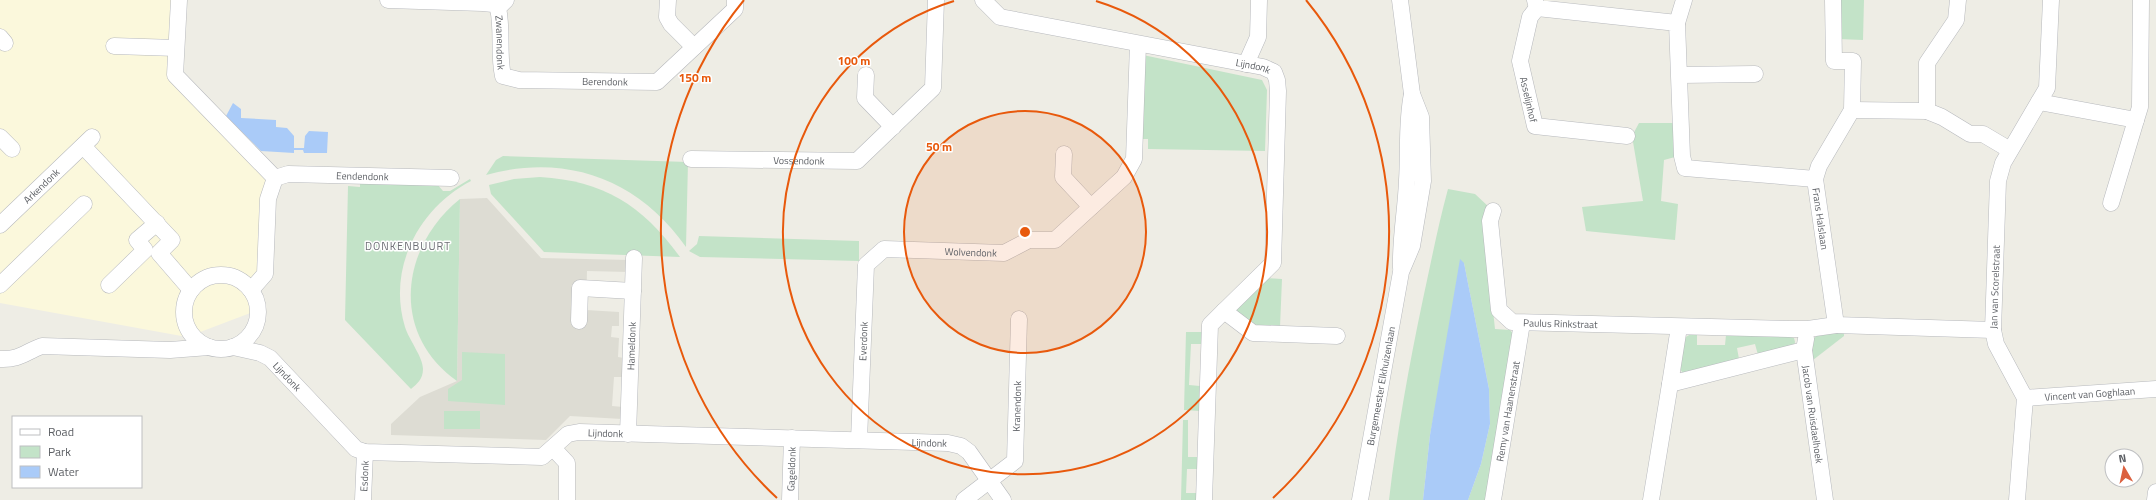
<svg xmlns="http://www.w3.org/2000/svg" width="2156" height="500" font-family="'Titillium Web',sans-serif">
  <rect width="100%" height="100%" fill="#eeede5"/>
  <polygon fill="#fbf8dc" points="0,0 179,0 178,83 270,170 270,252 253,312 187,337 0,303"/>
  <polygon fill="#dddcd3" points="487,198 541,258 630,260 629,272 587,271 586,310 619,312 619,326 612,326 611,337 619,338 618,357 624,358 624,377 614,377 612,406 623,407 622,419 570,416 546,440 391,435 391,424 420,397 457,381 460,199"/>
  <g fill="#c3e3c8">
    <polygon points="1839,0 1864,0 1863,40 1838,39"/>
    <polygon points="1143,55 1262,80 1267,90 1265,151 1148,149 1148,139 1141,139"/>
    <polygon points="1639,123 1673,123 1675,157 1664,160 1661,201 1678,204 1675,240 1586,231 1582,207 1643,201 1632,136"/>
    <path d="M503 156 688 162 686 247C638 179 566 153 486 175L496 160Z"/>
    <path d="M540 177C604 181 642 205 680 257L544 252 491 194 489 185 514 179Z"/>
    <path d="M470 179 471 181C419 208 387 268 405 327 409 340 423 357 423 369 423 379 417 384 411 389L345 320 348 186 360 187V182L437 184 443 191H450Z"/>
    <path d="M1448 189 1475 194 1490 208 1483 217 1495 329 1510 330 1514 335 1488 500H1468L1481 464 1490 424 1489 389 1464 263 1430 435 1423 500H1389C1397 432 1409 365 1423 299 1431 262 1438 226 1448 189Z"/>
    <path d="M460 199 457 381C390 334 400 247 460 199Z"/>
    <polygon points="699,236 859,241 859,261 700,257 689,251 697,244"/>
    <path d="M1266 278 1282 279 1280 327C1262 326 1246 327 1236 310Z"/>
    <polygon points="1822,331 1844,333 1844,336 1813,360 1811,341"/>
    <polygon points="1186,332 1202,332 1202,344 1191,344 1189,385 1200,386 1200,411 1184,410"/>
    <polygon points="1691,334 1697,334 1697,345 1725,345 1726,335 1789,337 1794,338 1795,342 1794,346 1758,355 1755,344 1737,348 1739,359 1683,373 1679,368 1684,338"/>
    <polygon points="462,352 505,354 505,405 448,401 448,389 462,380"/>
    <rect x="444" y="411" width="36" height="18"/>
    <polygon points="1183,420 1188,420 1188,457 1198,457 1198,469 1187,469 1186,493 1197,493 1197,500 1181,500"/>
  </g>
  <g fill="#aacbf8">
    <polygon points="233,103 241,109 241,118 276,120 276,127 287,128 294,136 294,148 304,148 305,136 309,131 328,132 327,153 304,153 303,150 294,150 294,153 261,151 226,116"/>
    <polygon points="1460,259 1464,263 1489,389 1490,424 1481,464 1468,500 1423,500 1430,435"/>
  </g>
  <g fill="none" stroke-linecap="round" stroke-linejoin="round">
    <g stroke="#b7b9bd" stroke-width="17">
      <g id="minor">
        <polyline points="179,0 175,75 275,178"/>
        <polyline points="388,0 483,3 493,4 498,8"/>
        <path id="s1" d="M506 0 498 8C503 31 498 53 503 76L519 80 657 82 735 9V0"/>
        <polyline points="668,0 667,17 671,24 694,47"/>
        <path id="s2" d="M983 0 1000 17 1263 67 1274 72 1277 80 1278 91 1273 263 1224 311 1253 333 1337 336"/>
        <path id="s3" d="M1535 0 1537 8 1677 23 1682 156 1685 168 1815 179 1836 325 1993 330"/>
        <path id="s4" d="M1537 8 1530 17 1520 61 1535 126 1627 136"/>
        <polyline points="1677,23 1684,0"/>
        <polyline points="0,37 5,43"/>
        <polyline points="114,46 176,48"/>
        <polyline points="1246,64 1258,37 1259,0"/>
        <polyline points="866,75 865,98 893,127"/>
        <polyline points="1680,75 1755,74"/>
        <polyline points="2039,102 2136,120 2140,107 2141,0"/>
        <polyline points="1852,110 1927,111 1927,63 1956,20 1958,0"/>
        <polyline points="1927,111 1942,117 1970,134 1983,134 2010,150"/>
        <polyline points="0,137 12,149"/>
        <polyline points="83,146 172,240 159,253 191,290"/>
        <polyline points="1064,154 1063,177 1091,207"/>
        <path id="s5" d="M691 159 857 161 933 88 936 0"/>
        <path id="s6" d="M275 178 288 174 451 178"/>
        <polyline points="1815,179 1819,166 1852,110 1853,61 1834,61 1833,0"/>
        <polyline points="2111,203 2136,120"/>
        <path id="s7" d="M1493 211 1490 221 1499 310 1512 322 1789 329H1808L1836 325"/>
        <path id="s8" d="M0 225 92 137"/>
        <path d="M1401 268C1400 238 1406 210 1407 180 1409 151 1406 123 1412 94"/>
        <circle cx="221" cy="312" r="37"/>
        <polyline points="0,285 84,204"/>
        <polyline points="109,285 145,250 137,240 157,223"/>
        <polyline points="251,290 265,274 268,199 275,178"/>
        <polyline points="579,321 580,288 633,291"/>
        <polyline points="1679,327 1670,384 1804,350"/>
        <path id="s9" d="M1806 339 1804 350 1825 500"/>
        <path id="s10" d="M233 347 260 353 270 358 356 449 365 452 542 457 568 434 579 432 948 443 961 446 969 452 1003 500"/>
        <path d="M0 359C20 360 25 352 42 346L170 350 209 347"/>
        <path id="s11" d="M2025 398 2156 389"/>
        <path id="s12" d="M628 434 634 258"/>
        <path id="s13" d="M859 440 866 265 884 249 1004 253 1029 240H1055L1124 177 1134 159 1138 44"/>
        <polyline points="553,448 567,463 567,500"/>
        <path id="s14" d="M363 500 365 452"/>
        <path id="s15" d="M790 500 792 438"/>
        <path id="s16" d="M964 500 1015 461 1019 319"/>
        <polyline points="1204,500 1210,325 1224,311"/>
        <path id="s17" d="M1360 500 1401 272 1412 246 1423 181 1421 117 1412 94 1400 0"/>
        <path id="s18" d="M1493 500 1522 323"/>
        <polyline points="1651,500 1670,384"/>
        <path id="s19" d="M2017 500 2025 398 1996 344 1993 330 1998 181 2003 163 2047 88 2051 0"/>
        <polyline points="2155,500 2156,492"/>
      </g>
    </g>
    <use href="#minor" stroke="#fff" stroke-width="16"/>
  </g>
  <circle cx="1025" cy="232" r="121" fill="#e8590c" fill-opacity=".12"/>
  <g fill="none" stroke="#e8590c" stroke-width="2">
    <circle cx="1025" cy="232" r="121"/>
    <path d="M1096 1A242 242 0 1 1 954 1"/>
    <path d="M777 498A364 364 0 0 1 744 0M1306 0A364 364 0 0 1 1273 498"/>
  </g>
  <g text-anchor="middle" stroke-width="3" stroke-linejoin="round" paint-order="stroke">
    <g font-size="10" fill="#5c5f64" stroke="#fff">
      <text dy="4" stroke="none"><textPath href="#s1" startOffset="46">Zwanendonk</textPath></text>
      <text dy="4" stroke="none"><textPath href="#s2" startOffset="282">Lijndonk</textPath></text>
      <text dy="4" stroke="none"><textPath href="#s1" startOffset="182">Berendonk</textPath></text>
      <text dy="4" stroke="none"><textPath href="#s4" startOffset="96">Asselijnhof</textPath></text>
      <text dy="4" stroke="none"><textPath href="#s5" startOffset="108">Vossendonk</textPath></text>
      <text dy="4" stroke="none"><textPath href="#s6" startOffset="88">Eendendonk</textPath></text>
      <text dy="4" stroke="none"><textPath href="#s8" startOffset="57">Arkendonk</textPath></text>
      <text dy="4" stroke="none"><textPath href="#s3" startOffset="465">Frans Halslaan</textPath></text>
      <text dy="4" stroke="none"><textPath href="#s13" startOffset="286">Wolvendonk</textPath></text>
      <text dy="4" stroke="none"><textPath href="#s19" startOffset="221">Jan van Scorelstraat</textPath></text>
      <text dy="4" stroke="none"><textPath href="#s7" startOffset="166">Paulus Rinkstraat</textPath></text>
      <text dy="4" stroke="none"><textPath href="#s13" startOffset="99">Everdonk</textPath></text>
      <text dy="4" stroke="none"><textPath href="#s12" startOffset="88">Hameldonk</textPath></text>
      <text dy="4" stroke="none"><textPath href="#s10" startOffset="64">Lijndonk</textPath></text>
      <text dy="4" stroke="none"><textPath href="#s17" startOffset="116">Burgemeester Elkhuizenlaan</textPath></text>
      <text dy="4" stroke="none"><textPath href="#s11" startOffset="65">Vincent van Goghlaan</textPath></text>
      <text dy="4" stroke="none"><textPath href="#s16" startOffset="119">Kranendonk</textPath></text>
      <text dy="4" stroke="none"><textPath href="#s18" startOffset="90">Remy van Haanenstraat</textPath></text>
      <text dy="4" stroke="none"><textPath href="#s9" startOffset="76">Jacob van Ruisdaelhoek</textPath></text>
      <text dy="4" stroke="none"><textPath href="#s10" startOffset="423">Lijndonk</textPath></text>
      <text dy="4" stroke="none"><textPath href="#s10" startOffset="747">Lijndonk</textPath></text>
      <text dy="4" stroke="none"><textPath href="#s15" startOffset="31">Gageldonk</textPath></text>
      <text dy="4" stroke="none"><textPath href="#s14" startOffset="24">Esdonk</textPath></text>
    </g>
    <g font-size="11" letter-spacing="1" fill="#6e7076" stroke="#fff">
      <text x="408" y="250">DONKENBUURT</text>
    </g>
  </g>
  <circle cx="1025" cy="232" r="6" fill="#e8590c" stroke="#fff" stroke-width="2"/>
  <g font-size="12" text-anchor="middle" font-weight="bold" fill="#e8590c" stroke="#fff" stroke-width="3" stroke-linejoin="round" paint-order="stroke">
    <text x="854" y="65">100 m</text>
    <text x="695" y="82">150 m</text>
    <text x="939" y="151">50 m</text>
  </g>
  <rect x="12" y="416" width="130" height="72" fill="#ffffff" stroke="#bebfc1"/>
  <rect x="20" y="429" width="20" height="6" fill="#ffffff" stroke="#bebfc1"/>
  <text x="48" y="436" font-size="12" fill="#5c5f64">Road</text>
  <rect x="20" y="446" width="20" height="12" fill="#c3e3c8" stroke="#bebfc1"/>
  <text x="48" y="456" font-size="12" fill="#5c5f64">Park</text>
  <rect x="20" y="466" width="20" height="12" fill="#aacbf8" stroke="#bebfc1"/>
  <text x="48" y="476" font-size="12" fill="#5c5f64">Water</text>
  <g transform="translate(2124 468) rotate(351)"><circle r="19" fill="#ffffff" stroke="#bebfc1"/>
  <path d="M0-3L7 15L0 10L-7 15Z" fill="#db603e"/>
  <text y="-6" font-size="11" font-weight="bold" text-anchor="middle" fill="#5c5f64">N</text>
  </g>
</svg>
